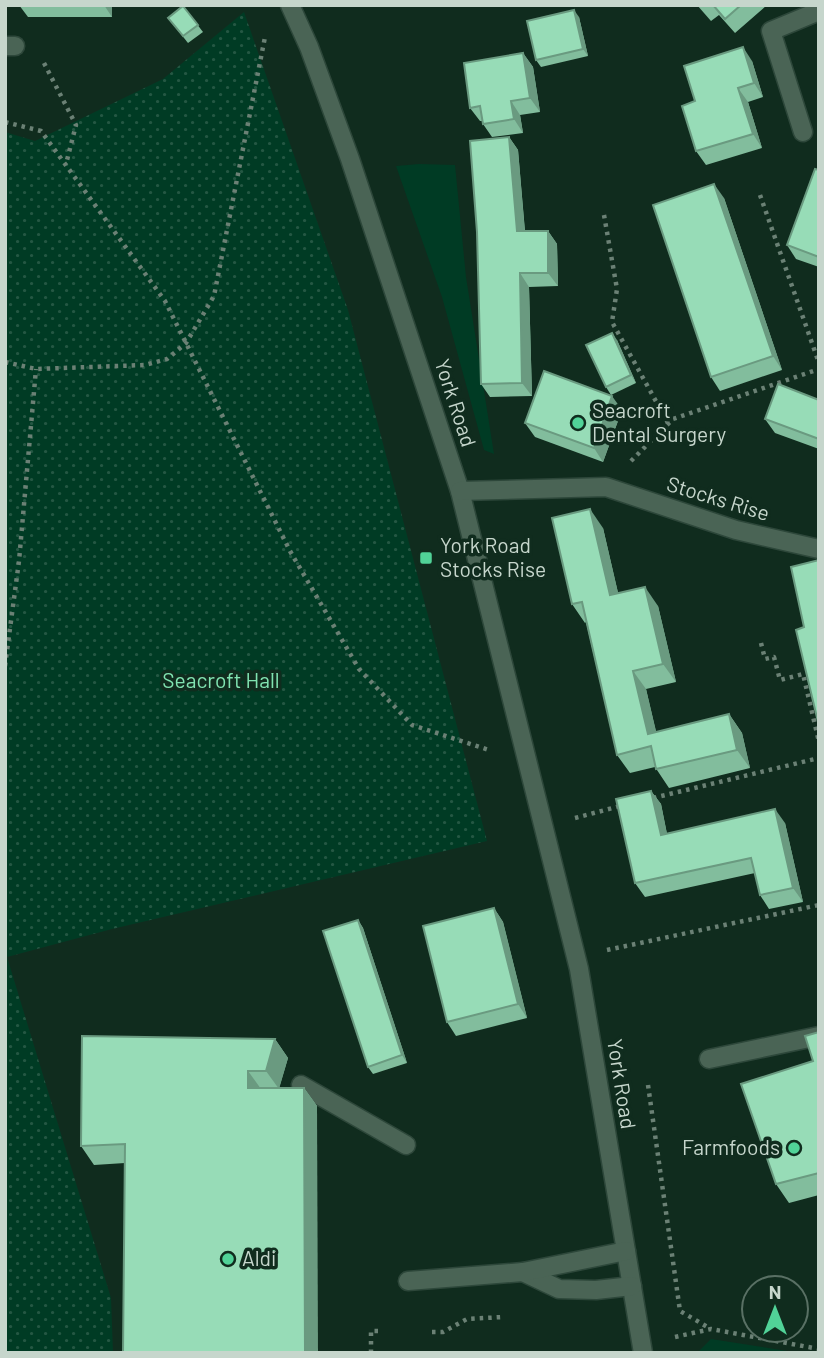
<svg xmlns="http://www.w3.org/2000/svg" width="824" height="1358" font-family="Barlow,sans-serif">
  <defs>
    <pattern id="park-dots" width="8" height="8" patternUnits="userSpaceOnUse" patternTransform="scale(1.75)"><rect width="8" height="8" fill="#003b24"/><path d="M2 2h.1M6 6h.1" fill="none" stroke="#245743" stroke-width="1.8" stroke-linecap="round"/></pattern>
  </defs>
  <rect width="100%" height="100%" fill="#102c1e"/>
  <g fill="#003b24">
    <polygon points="419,164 455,165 466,277 494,454 484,450 442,297 396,166"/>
    <polygon points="711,1339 800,1353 697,1353"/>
  </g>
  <polygon fill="url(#park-dots)" points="244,12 348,310 487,841 112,929 7,957 111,1298 113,1353 5,1353 5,132 35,141 163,79"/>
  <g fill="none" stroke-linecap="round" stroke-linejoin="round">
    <g stroke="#2d473a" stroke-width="21">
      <g id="minor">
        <polyline points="290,5 309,47 350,159 460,491 579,969 643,1353"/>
        <polyline points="5,46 15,46"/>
        <polyline points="803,132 771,31 819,11"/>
        <polyline points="460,491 606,487 736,530 819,549"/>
        <polyline points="709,1059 819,1036"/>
        <polyline points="301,1085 406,1145"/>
        <polyline points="523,1272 559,1289 596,1290 632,1286"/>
        <polyline points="408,1281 523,1272 626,1251"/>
      </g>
    </g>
    <g stroke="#6b8175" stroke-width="4.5" stroke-dasharray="3.5 5" stroke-linecap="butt">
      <polyline points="44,63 76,125 66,164"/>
      <polyline points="5,122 41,131 165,301 290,551 359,669 412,725 489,750"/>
      <polyline points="760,195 819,363"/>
      <polyline points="604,215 617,289 612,322 668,423"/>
      <polyline points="5,362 36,369 145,365 167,359 186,343 214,296 265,37"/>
      <polyline points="631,461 673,419 819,369"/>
      <polyline points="761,643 765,659 774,657 780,680 803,674 819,742"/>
      <polyline points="5,666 19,561 36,369"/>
      <polyline points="653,798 819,758"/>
      <polyline points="575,818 624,805"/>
      <polyline points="607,950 819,905"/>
      <polyline points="648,1085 680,1311 711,1329"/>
      <polyline points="432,1332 443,1332 467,1319 503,1317"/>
      <polyline points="675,1337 711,1329 819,1349"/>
      <polyline points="371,1353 371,1331 383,1331"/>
    </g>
    <use href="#minor" stroke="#4a6455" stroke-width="18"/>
  </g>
  <g fill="#82bd9d">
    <polygon points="19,5 112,5 112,17 28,17"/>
    <polygon points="697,5 767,5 735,33 719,15 711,21"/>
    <polygon points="183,6 203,32 188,43 168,18"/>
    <polygon points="579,17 588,56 541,67 536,60"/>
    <polygon points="523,53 533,67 540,112 520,115 523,133 492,137 483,124 482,121 480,121 470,108"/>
    <polygon points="752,61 763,97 748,102 762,148 706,165 696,151 695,101"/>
    <polygon points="509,137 518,150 525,231 548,231 557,244 558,286 529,287 532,396 490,397 481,384 477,232"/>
    <polygon points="819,170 819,267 796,259 787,245"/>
    <polygon points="724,198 782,370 720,391 711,377"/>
    <polygon points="617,340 636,383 611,395 606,387"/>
    <polygon points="819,400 819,449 775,433 765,419"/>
    <polygon points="622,410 603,462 535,437 525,423"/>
    <polygon points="603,528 618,593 658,606 676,682 646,689 656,732 729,714 742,733 750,768 669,788 655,767 630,773 617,755 586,622 585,623 572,604"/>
    <polygon points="651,791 661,804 667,834 785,823 803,902 769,909 760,895 755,873 645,897 635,883"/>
    <polygon points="494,908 503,922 527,1018 456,1036 447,1022"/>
    <polygon points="358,920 363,928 407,1063 373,1074 368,1067"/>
    <polygon points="819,1032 819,1195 789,1203 776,1184 813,1061"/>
    <polygon points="275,1039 288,1058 279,1088 304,1088 317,1106 125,1163 94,1165 81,1146"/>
  </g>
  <g fill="#6a9a80">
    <polygon points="104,5 112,5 112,17"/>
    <polygon points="574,10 579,17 588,56 583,49"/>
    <polygon points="743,47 752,61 763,97 754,83"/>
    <polygon points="523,53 533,67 540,112 530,98"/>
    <polygon points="738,88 748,102 762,148 753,134"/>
    <polygon points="511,101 520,115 523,133 514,119"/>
    <polygon points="509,137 518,150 526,245 517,231"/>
    <polygon points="714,184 724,198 782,370 773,356"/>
    <polygon points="548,231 557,244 558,286 548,273"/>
    <polygon points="520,273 529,287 532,396 522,383"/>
    <polygon points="612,333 617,340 636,383 631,375"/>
    <polygon points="612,396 622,410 603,462 594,448"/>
    <polygon points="590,509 603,528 623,614 610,595"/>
    <polygon points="645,587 658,606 676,682 663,664"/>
    <polygon points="633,671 646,689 661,752 648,734"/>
    <polygon points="729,714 742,733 750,768 737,750"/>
    <polygon points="651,791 661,804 670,849 661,835"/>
    <polygon points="775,809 785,823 803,902 793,888"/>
    <polygon points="494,908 503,922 527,1018 518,1004"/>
    <polygon points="358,920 363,928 407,1063 402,1055"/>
    <polygon points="275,1039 288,1058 279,1089 266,1071"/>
    <polygon points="248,1071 261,1089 248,1088"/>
    <polygon points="304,1088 317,1106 318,1353 305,1353"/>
  </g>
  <g fill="#97dcb7" stroke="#6a9a80" stroke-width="2">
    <polygon points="713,5 741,5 725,19"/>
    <polygon points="183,6 198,25 183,36 168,18"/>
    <polygon points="574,10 583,49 536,60 527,21"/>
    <polygon points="743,47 754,83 738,88 753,134 696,151 682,106 695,101 684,66"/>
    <polygon points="523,53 530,98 511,101 514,119 483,124 480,106 470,108 464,63"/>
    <polygon points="509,137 517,231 548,231 548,273 520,273 522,383 481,384 477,232 470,141"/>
    <polygon points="815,169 819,170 819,257 787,245"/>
    <polygon points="714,184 773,356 711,377 653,205"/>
    <polygon points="612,333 631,375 606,387 586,345"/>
    <polygon points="544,371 612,396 594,448 525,423"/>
    <polygon points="778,384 819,400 819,439 765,419"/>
    <polygon points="590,509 610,595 645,587 663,664 633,671 648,734 729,714 737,750 656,769 651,746 617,755 582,602 572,604 552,518"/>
    <polygon points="819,560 819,726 796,630 804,627 791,567"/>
    <polygon points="651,791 661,835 775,809 793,888 760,895 751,858 635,883 616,799"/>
    <polygon points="494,908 518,1004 447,1022 423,926"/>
    <polygon points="358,920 402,1055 368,1067 323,931"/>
    <polygon points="819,1032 819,1173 776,1184 741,1084 813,1061 805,1036"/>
    <polygon points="82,1036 275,1039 266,1071 248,1071 248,1088 304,1088 305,1353 123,1353 125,1144 81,1146"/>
  </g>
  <g fill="#51d398" stroke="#102c1e" stroke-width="2.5">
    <circle cx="578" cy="423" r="7"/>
    <rect x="419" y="551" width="14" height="14" rx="3.5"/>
    <circle cx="794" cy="1148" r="7"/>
    <circle cx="228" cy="1259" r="7"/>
  </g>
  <g text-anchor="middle" stroke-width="7" stroke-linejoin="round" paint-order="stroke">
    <g font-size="21" fill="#c6d6cc" stroke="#102c1e">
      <text transform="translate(455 403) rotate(72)" y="7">York Road</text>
      <text transform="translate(718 499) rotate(17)" y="7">Stocks Rise</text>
      <text transform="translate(621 1084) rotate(81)" y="7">York Road</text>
    </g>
    <g font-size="21" fill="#c6d6cc" stroke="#102c1e" text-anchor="start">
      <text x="592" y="418">Seacroft<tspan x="592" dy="24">Dental Surgery</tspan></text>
      <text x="440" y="553">York Road<tspan x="440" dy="24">Stocks Rise</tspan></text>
      <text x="780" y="1155" text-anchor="end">Farmfoods</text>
      <text x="242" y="1266">Aldi</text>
    </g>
    <g font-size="21" fill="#81e3b1" stroke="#102c1e">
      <text x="221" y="688">Seacroft Hall</text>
    </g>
  </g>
  <rect width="824" height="1358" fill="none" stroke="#c6d6cc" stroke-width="14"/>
  <g transform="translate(775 1309)"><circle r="33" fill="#102c1e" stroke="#597064" stroke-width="2"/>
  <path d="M0-5L12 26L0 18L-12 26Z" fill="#51d398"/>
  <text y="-10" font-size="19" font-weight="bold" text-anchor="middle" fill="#c6d6cc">N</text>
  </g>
</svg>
